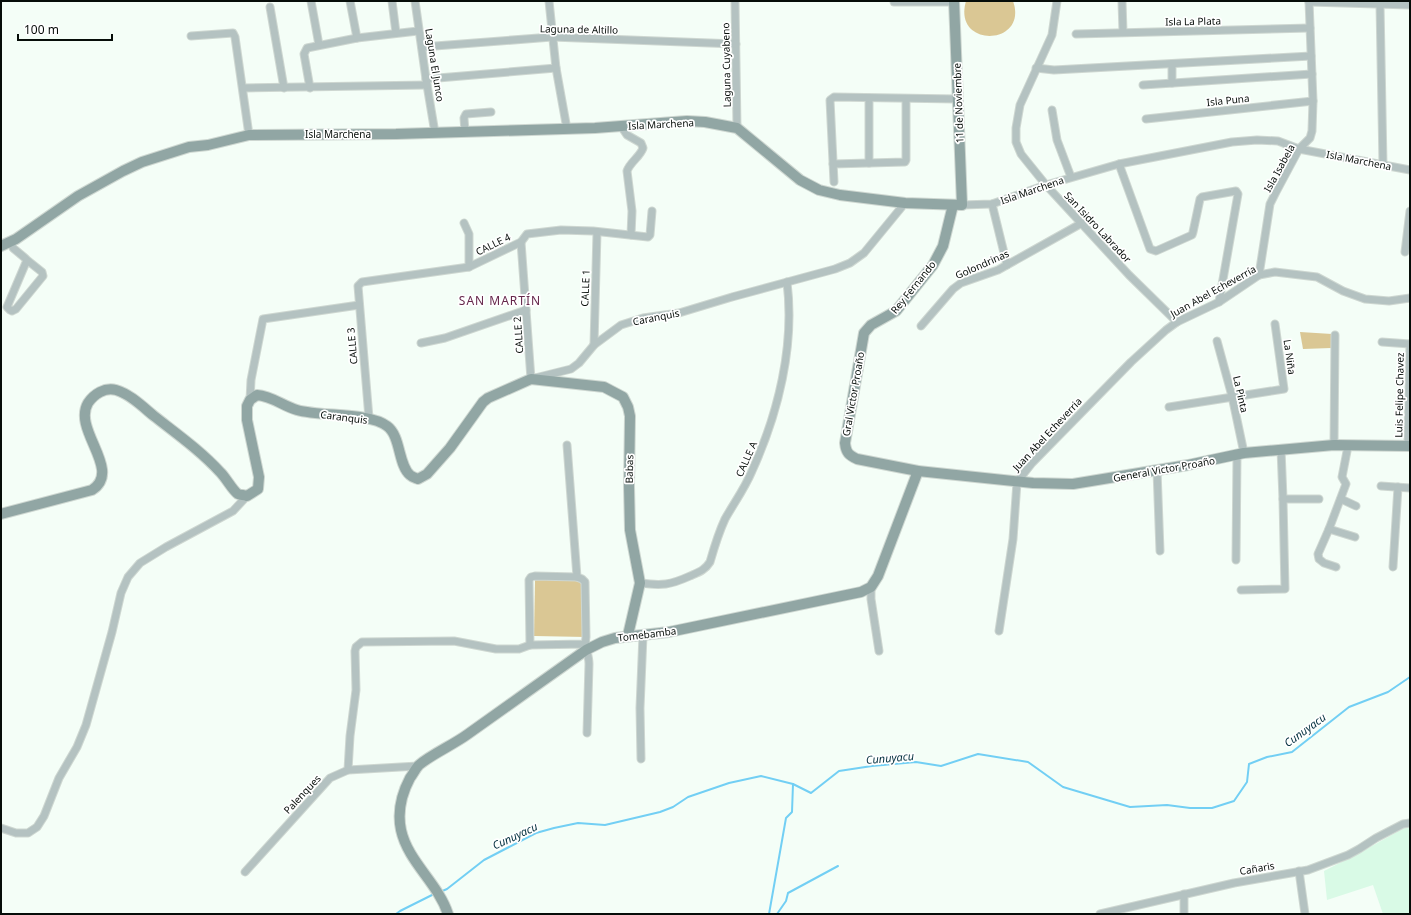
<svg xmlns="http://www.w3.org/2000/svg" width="1411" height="915" font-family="'Noto Sans',sans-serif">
  <rect width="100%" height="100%" fill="#f4fef7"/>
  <polygon fill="#d9fae6" points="1410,826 1410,914 1383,914 1373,885 1327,900 1324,871 1363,851 1406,827"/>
  <g fill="#dac794">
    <path d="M966 1H1013C1029 46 952 49 966 1Z"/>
    <polygon points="1300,332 1332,334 1331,348 1303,349"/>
    <polygon points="535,579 584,581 586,637 534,636"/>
  </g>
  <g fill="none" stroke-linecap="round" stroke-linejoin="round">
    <g stroke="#72cff4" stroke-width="2">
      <polyline points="440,892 447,889 484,860 536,833 554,828 578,823 605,825 660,812 673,807 688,797 729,783 761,776 793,784 811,793 839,771 872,766 916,762 941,766 978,754 1028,762 1063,787 1130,807 1167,805 1190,808 1212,808 1234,801 1247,782 1249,764 1267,757 1292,752 1349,707 1388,692 1410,677"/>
      <polyline points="396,914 400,911 434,894"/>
      <polyline points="769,914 786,818 792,812 793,784"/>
      <polyline points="777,914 786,901 788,893 838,866"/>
    </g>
    <g stroke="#ced7d1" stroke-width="9">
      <g id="street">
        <polyline points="311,1 319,45"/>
        <polyline points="350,1 357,38"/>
        <polyline points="392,1 396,33"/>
        <polyline points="415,1 426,79 435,133"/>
        <polyline points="549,1 556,68 567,129"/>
        <polyline points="735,1 737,128"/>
        <polyline points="1057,1 1052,35 1020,105 1016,128 1016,142 1021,154 1029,164 1046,185 1129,275 1177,322"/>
        <polyline points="1122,1 1123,32"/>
        <polyline points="894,2 954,2"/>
        <polyline points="1309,2 1410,5"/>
        <polyline points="1380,4 1383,165"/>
        <polyline points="270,7 284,88"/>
        <polyline points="1076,34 1310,28"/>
        <polyline points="191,36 233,33 235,37 249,135"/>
        <polyline points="422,47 552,37 736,44"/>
        <polyline points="1172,64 1172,83"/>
        <polyline points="1036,68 1054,70 1311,56"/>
        <polyline points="426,79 556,68"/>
        <polyline points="1143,85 1312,74"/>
        <polyline points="243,88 427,85"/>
        <polyline points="310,88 304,54 307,48 357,38 418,31"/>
        <polyline points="869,98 869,163"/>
        <polyline points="1052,110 1057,140 1071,177"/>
        <polyline points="1146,119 1313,101"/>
        <path d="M621 126 627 135 641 143 643 148C640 157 630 162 627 171L632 211 631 235"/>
        <polyline points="465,132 464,118 466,114 491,112"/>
        <polyline points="833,164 905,162 906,160 906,99"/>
        <polyline points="1119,164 1150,249 1156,251 1192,235 1193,232 1200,199 1202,197 1236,191 1238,194 1219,302"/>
        <polyline points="834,182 830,100 834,97 957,99"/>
        <polyline points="992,204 1007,265"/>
        <polyline points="962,205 992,204 1046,185 1119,164 1232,142 1257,140 1278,141 1299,149 1410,170"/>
        <polyline points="464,223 469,234 469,267"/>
        <polyline points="11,242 13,248 25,258 27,260 42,272 43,276 16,309 12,311 10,310 7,307 27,260"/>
        <polyline points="521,242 531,379 571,369 579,363 594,345 621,325 643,318 679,313 732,297 835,269 850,263 864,253 905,203"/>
        <polyline points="1405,252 1410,211"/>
        <polyline points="1259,275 1270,204 1276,192 1299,149 1310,138 1312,131 1313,101 1309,1"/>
        <polyline points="921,326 953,289 961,283 998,270 1082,223"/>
        <polyline points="1217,341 1232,396 1244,453"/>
        <polyline points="1382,342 1410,344"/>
        <polyline points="421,343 445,338 526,310"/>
        <polyline points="594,345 597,232"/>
        <polyline points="250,400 251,380 263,319 359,305"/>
        <polyline points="1169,407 1284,389 1275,324"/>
        <polyline points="369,418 358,286 362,282 469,267 521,242 527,234 561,230 593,231 648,237 650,235 652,211"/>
        <polyline points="567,445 577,577"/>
        <polyline points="1334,445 1335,335"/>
        <polyline points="1408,445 1410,344"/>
        <polyline points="1157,470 1160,551"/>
        <polyline points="1381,486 1410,488"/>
        <polyline points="1283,499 1319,499"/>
        <polyline points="1341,499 1356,506"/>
        <polyline points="1329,529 1355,537"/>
        <polyline points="1236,560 1237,455"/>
        <polyline points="1336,567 1324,563 1319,559 1318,554 1329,529 1346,484 1342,477 1348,446"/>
        <polyline points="1393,567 1398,487"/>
        <path d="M640 583C662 586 670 585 690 576 699 572 705 570 710 562 714 548 719 532 725 519 734 503 745 488 752 471 778 414 795 346 787 282"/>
        <polyline points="871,587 871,599 879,651"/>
        <polyline points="1241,590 1285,589 1283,499 1281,449"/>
        <polyline points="999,631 1013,539 1017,482 1032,463 1131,362 1166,330 1177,322 1219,302 1259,275 1275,272 1317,277 1343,291 1365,299 1389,301 1410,298"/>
        <path d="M585 644 530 645 529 580 531 577 535 576 577 577 582 579 585 582 586 637C584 647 589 654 589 664L587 733"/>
        <polyline points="641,759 640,708 643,635"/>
        <polyline points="348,770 350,736 356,690 355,651 356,647 362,642 454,641 496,649 519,649 530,645"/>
        <polyline points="1,828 16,833 28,833 37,827 44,816 59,778 77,747 86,725 112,632 121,593 128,577 140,563 166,547 233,511 247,496"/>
        <polyline points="1299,871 1305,914"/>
        <polyline points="245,872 330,778 348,770 418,766"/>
        <polyline points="1100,914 1234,883 1308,870 1348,855 1359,849 1376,838 1403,824 1410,823"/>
        <polyline points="1184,914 1184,894"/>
      </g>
    </g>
    <g stroke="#ced7d1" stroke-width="12">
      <g id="secondary">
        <path d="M953 205 943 246 933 265 896 311 871 325 864 333 845 443C846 453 849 455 857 459L918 471 1033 483 1073 484 1188 465 1244 453 1334 445 1410 446"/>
        <polyline points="1,246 16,239 78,196 123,171 142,162 189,147 208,145 249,135 396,134 595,128 687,121 705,122 737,128 800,180 819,190 840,195 905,203 962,205 954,1"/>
        <path d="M1 514 92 490C123 470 72 430 88 403 94 394 105 387 116 390 130 394 143 407 154 416 177 434 201 451 221 473 226 478 233 491 238 494 240 495 245 495 247 496L258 489 259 477 247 420V406L250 400 257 395C272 396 283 406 297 410 322 417 368 412 387 426 401 436 398 465 410 475 412 477 416 478 418 479L427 474 450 448 483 402 488 398 531 379 604 387 623 397 628 407 630 416 629 486 630 530 640 583 628 635"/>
        <path d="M448 914C438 883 408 862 401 830 397 811 401 795 410 778 413 774 416 768 419 765 432 754 453 745 468 734 507 706 547 678 586 650L602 642 615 638 669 632 861 592 871 587 878 576 918 471"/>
      </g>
    </g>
    <use href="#street" stroke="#b4c2c1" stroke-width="7"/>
    <use href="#secondary" stroke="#91a6a4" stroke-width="10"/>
  </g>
  <g text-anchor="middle" stroke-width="3.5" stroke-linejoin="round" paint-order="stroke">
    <g font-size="10" fill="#060d09" stroke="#fff">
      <text transform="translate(1193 21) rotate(-1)" y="4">Isla La Plata</text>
      <text transform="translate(579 29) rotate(1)" y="4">Laguna de Altillo</text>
      <text transform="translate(435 65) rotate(81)" y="4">Laguna El Junco</text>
      <text transform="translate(726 65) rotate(-91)" y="4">Laguna Cuyabeno</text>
      <text transform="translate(1228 100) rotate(-6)" y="4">Isla Puna</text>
      <text transform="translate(958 103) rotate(-92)" y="4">11 de Noviembre</text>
      <text transform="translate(661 124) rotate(-3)" y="4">Isla Marchena</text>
      <text x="338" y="138">Isla Marchena</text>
      <text transform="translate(1359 160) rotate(11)" y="4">Isla Marchena</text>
      <text transform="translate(1279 168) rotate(-61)" y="4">Isla Isabela</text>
      <text transform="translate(1032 190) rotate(-19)" y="4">Isla Marchena</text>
      <text transform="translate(1098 227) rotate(47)" y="4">San Isidro Labrador</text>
      <text transform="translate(493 244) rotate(-26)" y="4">CALLE 4</text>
      <text transform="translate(982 264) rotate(-24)" y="4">Golondrinas</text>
      <text transform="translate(913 287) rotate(-51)" y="4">Rey Fernando</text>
      <text transform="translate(585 288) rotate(-88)" y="4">CALLE 1</text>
      <text transform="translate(1213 291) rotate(-29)" y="4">Juan Abel Echeverría</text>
      <text transform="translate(656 317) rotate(-11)" y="4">Caranquis</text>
      <text transform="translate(518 335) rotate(-94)" y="4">CALLE 2</text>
      <text transform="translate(352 346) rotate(-95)" y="4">CALLE 3</text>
      <text transform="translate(1290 357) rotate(82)" y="4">La Niña</text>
      <text transform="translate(853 394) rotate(-80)" y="4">Gral Victor Proaño</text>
      <text transform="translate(1241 394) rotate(77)" y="4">La Pinta</text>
      <text transform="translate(1399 395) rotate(-89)" y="4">Luis Felipe Chavez</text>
      <text transform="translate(344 417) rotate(7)" y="4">Caranquis</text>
      <text transform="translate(1047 434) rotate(-47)" y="4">Juan Abel Echeverria</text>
      <text transform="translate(746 459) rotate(-66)" y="4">CALLE A</text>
      <text transform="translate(629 469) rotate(-89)" y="4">Babas</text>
      <text transform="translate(1164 469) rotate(-10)" y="4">General Victor Proaño</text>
      <text transform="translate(647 634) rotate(-7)" y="4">Tomebamba</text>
      <text transform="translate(302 794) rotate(-47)" y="4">Palenques</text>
      <text transform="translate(1257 868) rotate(-10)" y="4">Cañaris</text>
    </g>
    <g font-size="11" font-style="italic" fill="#03303f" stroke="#fff">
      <text transform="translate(1305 730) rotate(-36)" y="4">Cunuyacu</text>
      <text transform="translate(890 758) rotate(-5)" y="4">Cunuyacu</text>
      <text transform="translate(515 836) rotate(-25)" y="4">Cunuyacu</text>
    </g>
    <g font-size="12" letter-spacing="1" fill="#65274b" stroke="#fff">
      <text x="500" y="305">SAN MARTÍN</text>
    </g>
  </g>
  <rect width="1411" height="915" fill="none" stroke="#060d09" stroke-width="4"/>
  <path d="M18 34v6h94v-6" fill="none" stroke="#060d09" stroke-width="2"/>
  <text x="24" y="34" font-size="12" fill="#060d09" stroke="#ffffff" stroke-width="3" paint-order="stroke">100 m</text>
</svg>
